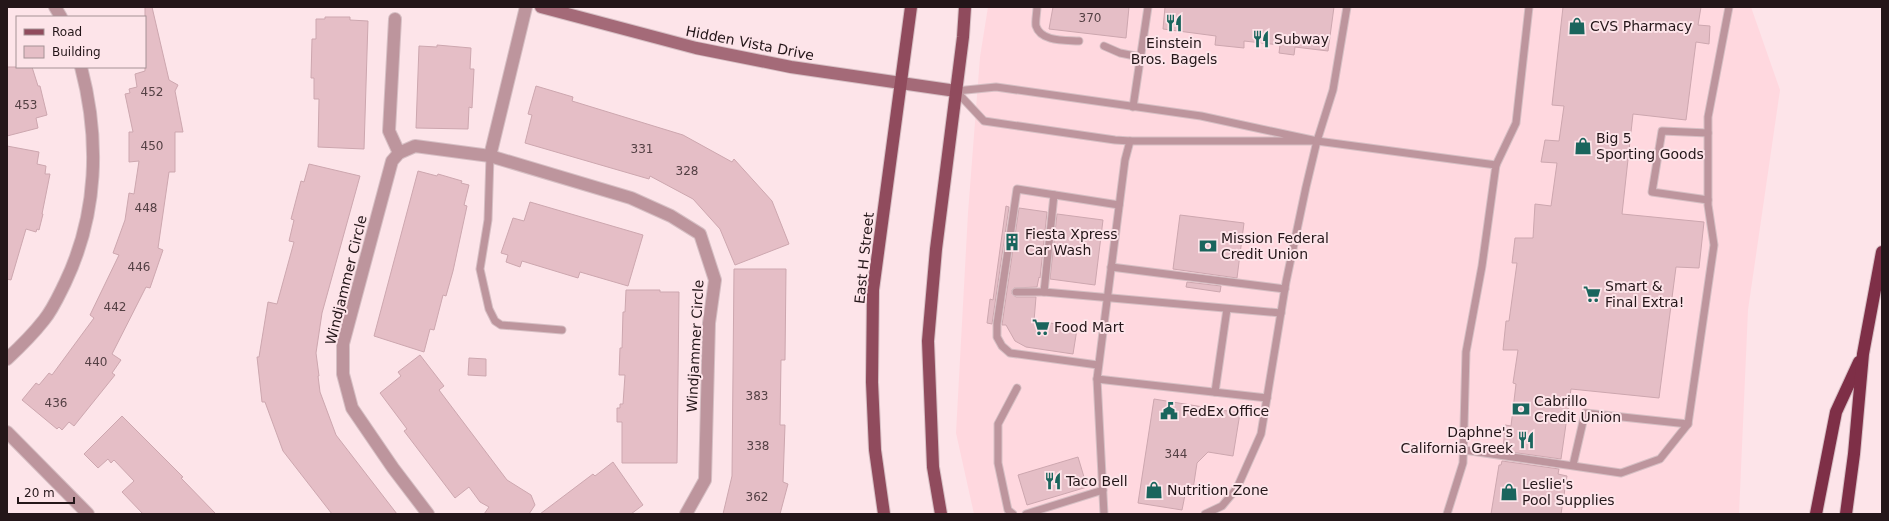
<svg xmlns="http://www.w3.org/2000/svg" width="1889" height="521" font-family="'DejaVu Sans',sans-serif">
  <rect width="100%" height="100%" fill="#fde4e9"/>
  <polygon fill="#ffd8df" points="988,7 1751,7 1780,90 1748,310 1739,514 974,514 956,433 968,213 980,57"/>
  <g fill="#e5bec6" stroke="#cda7af">
    <polygon points="145,7 152,7 169,80 178,85 175,91 183,132 175,132 175,172 169,172 158,248 163,250 150,288 146,287 112,354 121,360 112,373 115,375 74,426 69,422 62,430 59,427 57,429 22,400 36,383 39,385 49,373 52,375 94,318 90,315 119,255 113,253 125,220 129,193 134,194 139,161 129,162 129,132 133,132 125,94 130,93 129,89 137,87 135,74 145,71"/>
    <polygon points="1053,7 1129,7 1126,38 1049,29"/>
    <polygon points="1165,7 1334,7 1328,51 1295,47 1294,55 1279,53 1280,45 1244,41 1244,48 1215,45 1216,36 1163,29"/>
    <polygon points="1563,7 1701,7 1698,25 1710,26 1709,44 1696,42 1686,120 1633,114 1622,214 1704,222 1699,268 1676,267 1659,398 1571,389 1561,459 1503,451 1505,425 1511,426 1516,384 1513,383 1518,350 1503,350 1506,321 1509,321 1517,263 1512,263 1515,238 1533,238 1535,204 1551,206 1557,163 1541,162 1545,140 1559,141 1564,106 1552,105"/>
    <polygon points="325,17 350,17 350,20 368,21 364,149 318,147 319,99 314,99 314,78 311,78 312,39 316,39 316,19 325,19"/>
    <polygon points="437,45 471,48 470,69 474,69 472,108 469,107 468,129 416,128 419,46 437,47"/>
    <polygon points="7,67 32,67 38,86 40,86 47,115 36,118 38,128 7,136"/>
    <polygon points="536,86 573,97 572,101 683,135 732,162 734,159 772,201 789,244 735,265 720,229 693,199 650,176 649,179 525,143 532,115 528,114"/>
    <polygon points="7,146 39,152 37,164 46,166 45,174 50,174 42,214 43,214 39,230 37,229 36,232 26,229 11,280 7,279"/>
    <polygon points="309,164 360,176 322,313 316,353 319,376 318,376 320,392 336,435 397,514 332,514 283,451 265,402 262,402 257,357 259,357 268,302 277,304 294,242 289,241 294,220 291,219 301,181 304,182"/>
    <polygon points="418,171 437,176 438,174 462,181 461,183 469,185 464,205 467,206 453,271 446,296 443,295 434,330 430,329 424,352 374,336"/>
    <polygon points="530,202 643,235 628,286 580,272 578,278 522,261 520,267 506,262 508,255 501,253 513,218 524,221"/>
    <polygon points="1006,206 1009,207 992,324 987,323 990,299 993,300"/>
    <polygon points="1019,208 1047,212 1040,278 1039,277 1037,287 1014,288 1012,290 1012,294 1016,297 1036,297 1034,321 1073,326 1072,328 1077,329 1073,354 1026,347 1015,341 1006,325 1002,325"/>
    <polygon points="1057,214 1103,220 1095,285 1050,279"/>
    <polygon points="1180,215 1244,223 1237,278 1173,269"/>
    <polygon points="734,269 786,269 785,360 781,360 780,425 785,425 783,482 788,484 780,514 723,514 732,476"/>
    <polygon points="1187,282 1221,286 1220,292 1186,287"/>
    <polygon points="626,290 660,290 660,292 679,292 677,463 622,463 622,422 617,422 617,408 620,408 620,404 623,404 625,375 619,375 620,348 622,348 623,312 625,312"/>
    <polygon points="420,355 444,386 439,390 507,480 531,495 535,505 529,514 484,514 489,507 480,502 469,487 455,498 404,431 407,429 380,393 401,376 398,372"/>
    <polygon points="469,358 486,359 486,376 468,375"/>
    <polygon points="1154,399 1240,413 1233,456 1208,452 1197,463 1192,496 1185,495 1182,510 1138,503"/>
    <polygon points="122,416 183,477 181,478 216,514 143,514 122,492 134,481 114,460 111,463 108,459 98,468 84,454"/>
    <polygon points="1078,457 1087,487 1027,505 1018,475"/>
    <polygon points="1502,461 1559,469 1558,474 1567,476 1561,514 1491,514 1499,465 1501,465"/>
    <polygon points="613,462 643,505 631,514 540,514 593,474 595,476"/>
  </g>
  <g fill="none" stroke-linecap="round" stroke-linejoin="round">
    <g stroke="#d6bfc4" stroke-width="9">
      <g id="lane">
        <path d="M1037 7C1037 13 1035 21 1036 26 1041 42 1065 40 1079 41"/>
        <polyline points="1104,46 1120,53 1140,57"/>
        <polygon points="996,87 1201,116 1317,141 1130,141 1115,140 984,121 956,91"/>
        <polyline points="1133,107 1148,7"/>
        <polyline points="1317,141 1496,165 1482,266 1466,352 1463,463 1447,514"/>
        <polyline points="490,156 488,220 480,269 489,309 495,321 501,325 562,330"/>
        <polyline points="1496,165 1516,123 1529,7"/>
        <polyline points="1708,200 1652,192 1662,131 1708,133"/>
        <polyline points="1111,267 1285,289"/>
        <polyline points="1016,292 1044,292 1281,313"/>
        <polyline points="1044,292 1054,195"/>
        <polyline points="1098,365 1010,353 1002,346 997,337 997,324 1017,189 1119,205"/>
        <polyline points="1097,379 1267,398"/>
        <polyline points="1215,392 1227,309"/>
        <polyline points="1464,450 1621,473 1660,459 1688,424 1714,245 1708,205 1708,117 1729,7"/>
        <polyline points="1573,465 1585,413 1688,424"/>
        <polyline points="1013,514 1008,510 998,463 998,424 1017,388"/>
        <polyline points="1026,514 1103,490"/>
        <polyline points="1104,514 1097,379 1125,160 1130,141"/>
        <polyline points="1205,514 1222,506 1237,488 1261,434 1286,282 1306,187 1317,141 1333,90 1347,7"/>
      </g>
    </g>
    <g stroke="#d6bfc4" stroke-width="14">
      <g id="street">
        <polyline points="55,7 61,17"/>
        <polyline points="395,19 389,131 399,153"/>
        <polyline points="490,156 526,7"/>
        <path d="M7 359C20 347 33 334 44 320 53 309 59 295 65 283 98 214 100 139 81 67"/>
        <polyline points="7,432 88,514"/>
        <polyline points="428,514 393,468 352,408 343,374 343,344 392,161 399,153 415,146 490,156 631,198 671,216 700,234 715,280 709,323 705,480 686,514"/>
      </g>
    </g>
    <g stroke="#d6bfc4" stroke-width="14">
      <polyline id="secondary" points="541,7 696,48 791,67 956,91"/>
    </g>
    <g stroke="#d6bfc4" stroke-width="14">
      <g id="primary">
        <polyline points="884,514 875,450 872,382 873,290 911,7"/>
        <polyline points="941,514 933,467 928,341 936,249 963,37 965,7"/>
      </g>
    </g>
    <g stroke="#d6bfc4" stroke-width="14">
      <g id="highway">
        <polyline points="1816,514 1836,412 1859,362"/>
        <polyline points="1846,514 1854,454 1863,354 1882,252"/>
      </g>
    </g>
    <use href="#lane" stroke="#bd959d" stroke-width="7"/>
    <use href="#street" stroke="#bd959d" stroke-width="12"/>
    <use href="#secondary" stroke="#a46a78" stroke-width="12"/>
    <use href="#primary" stroke="#904b5d" stroke-width="12"/>
    <use href="#highway" stroke="#7e2f47" stroke-width="12"/>
  </g>
  <defs>
    <g id="restaurant-bare" transform="scale(1.38)"><path d="M-5-6h1v4h1v-4h1v4h1v-4h1v5L-1.5 .5V6h-2V.5L-5-1ZM5-6V6H3V1.5H1.5Q1.5-4 5-6Z" fill="#1a655d" stroke="#fde4e9" stroke-width="2.5" paint-order="stroke"/></g>
    <g id="shop-bare" transform="scale(1.38)"><path d="M-5-2.5h2.3a2.7 3.5 0 0 1 5.4 0H5L5.5 6h-11ZM-1.5-2.5h3a1.5 2.3 0 0 0-3 0Z" fill="#1a655d" stroke="#fde4e9" stroke-width="2.5" paint-order="stroke"/></g>
    <g id="building-bare" transform="scale(1.38)"><path d="M-4-6H4V6H1V3H-1V6H-4ZM-2.5-4.3h1.7v1.8h-1.7ZM.8-4.3h1.7v1.8H.8ZM-2.5-1h1.7V.8h-1.7ZM.8-1h1.7V.8H.8Z" fill="#1a655d" stroke="#fde4e9" stroke-width="2.5" paint-order="stroke"/></g>
    <g id="bank-bare" transform="scale(1.38)"><path d="M-6-4H6V4H-6ZM0-2.3a2.3 2.3 0 1 0 0 4.6a2.3 2.3 0 1 0 0-4.6Z" fill="#1a655d" stroke="#fde4e9" stroke-width="2.5" paint-order="stroke"/></g>
    <g id="supermarket-bare" transform="scale(1.38)"><path d="M-6-5.5h2.5l.6 2H6L4.5 2H-2.5L-4.4-4H-6ZM-1.5 3.2a1.3 1.3 0 1 0 .1 0ZM3 3.2a1.3 1.3 0 1 0 .1 0Z" fill="#1a655d" stroke="#fde4e9" stroke-width="2.5" paint-order="stroke"/></g>
    <g id="civic-bare" transform="scale(1.38)"><path d="M-.6-6.5H3V-4.5H.6V-3L4-1V1h2V6H-6V1h2V-1L-.6-3ZM-1.2 2.5V6h2.4V2.5Z" fill="#1a655d" stroke="#fde4e9" stroke-width="2.5" paint-order="stroke"/></g>
  </defs>
  <g fill-rule="evenodd">
    <use href="#restaurant-bare" x="1174" y="23"/>
    <use href="#shop-bare" x="1577" y="26"/>
    <use href="#restaurant-bare" x="1261" y="39"/>
    <use href="#shop-bare" x="1583" y="146"/>
    <use href="#building-bare" x="1012" y="242"/>
    <use href="#bank-bare" x="1208" y="246"/>
    <use href="#supermarket-bare" x="1592" y="294"/>
    <use href="#supermarket-bare" x="1041" y="327"/>
    <use href="#bank-bare" x="1521" y="409"/>
    <use href="#civic-bare" x="1169" y="411"/>
    <use href="#restaurant-bare" x="1526" y="440"/>
    <use href="#restaurant-bare" x="1053" y="481"/>
    <use href="#shop-bare" x="1154" y="490"/>
    <use href="#shop-bare" x="1509" y="492"/>
  </g>
  <g text-anchor="middle" stroke-width="4" stroke-linejoin="round" paint-order="stroke">
    <g font-size="12" fill="#544044">
      <text x="1090" y="22">370</text>
      <text x="152" y="96">452</text>
      <text x="26" y="109">453</text>
      <text x="152" y="150">450</text>
      <text x="642" y="153">331</text>
      <text x="687" y="175">328</text>
      <text x="146" y="212">448</text>
      <text x="139" y="271">446</text>
      <text x="115" y="311">442</text>
      <text x="96" y="366">440</text>
      <text x="757" y="400">383</text>
      <text x="56" y="407">436</text>
      <text x="758" y="450">338</text>
      <text x="1176" y="458">344</text>
      <text x="757" y="501">362</text>
    </g>
    <g font-size="14" fill="#241619" stroke="#fde4e9" text-anchor="start">
      <text x="1590" y="31">CVS Pharmacy</text>
      <text x="1274" y="44">Subway</text>
      <text x="1174" y="48" text-anchor="middle">Einstein<tspan x="1174" dy="16">Bros. Bagels</tspan></text>
      <text x="1596" y="143">Big 5<tspan x="1596" dy="16">Sporting Goods</tspan></text>
      <text x="1025" y="239">Fiesta Xpress<tspan x="1025" dy="16">Car Wash</tspan></text>
      <text x="1221" y="243">Mission Federal<tspan x="1221" dy="16">Credit Union</tspan></text>
      <text x="1605" y="291">Smart &amp;<tspan x="1605" dy="16">Final Extra!</tspan></text>
      <text x="1054" y="332">Food Mart</text>
      <text x="1534" y="406">Cabrillo<tspan x="1534" dy="16">Credit Union</tspan></text>
      <text x="1182" y="416">FedEx Office</text>
      <text x="1513" y="437" text-anchor="end">Daphne's<tspan x="1513" dy="16">California Greek</tspan></text>
      <text x="1066" y="486">Taco Bell</text>
      <text x="1522" y="489">Leslie's<tspan x="1522" dy="16">Pool Supplies</tspan></text>
      <text x="1167" y="495">Nutrition Zone</text>
    </g>
    <g font-size="14" fill="#241619" stroke="#fde4e9">
      <text transform="translate(750 43) rotate(11)" y="5">Hidden Vista Drive</text>
      <text transform="translate(864 258) rotate(-84)" y="5">East H Street</text>
      <text transform="translate(346 280) rotate(-76)" y="5">Windjammer Circle</text>
      <text transform="translate(695 346) rotate(-87)" y="5">Windjammer Circle</text>
    </g>
  </g>
  <rect width="1889" height="521" fill="none" stroke="#241619" stroke-width="16"/>
  <rect x="16" y="16" width="130" height="52" fill="#fde4e9" stroke="#a69296"/>
  <rect x="24" y="29" width="20" height="6" fill="#904b5d" stroke="#a69296"/>
  <text x="52" y="36" font-size="12" fill="#241619">Road</text>
  <rect x="24" y="46" width="20" height="12" fill="#e5bec6" stroke="#a69296"/>
  <text x="52" y="56" font-size="12" fill="#241619">Building</text>
  <path d="M18 497v6h56v-6" fill="none" stroke="#241619" stroke-width="2"/>
  <text x="24" y="497" font-size="12" fill="#241619" stroke="#fde4e9" stroke-width="3" paint-order="stroke">20 m</text>
</svg>
